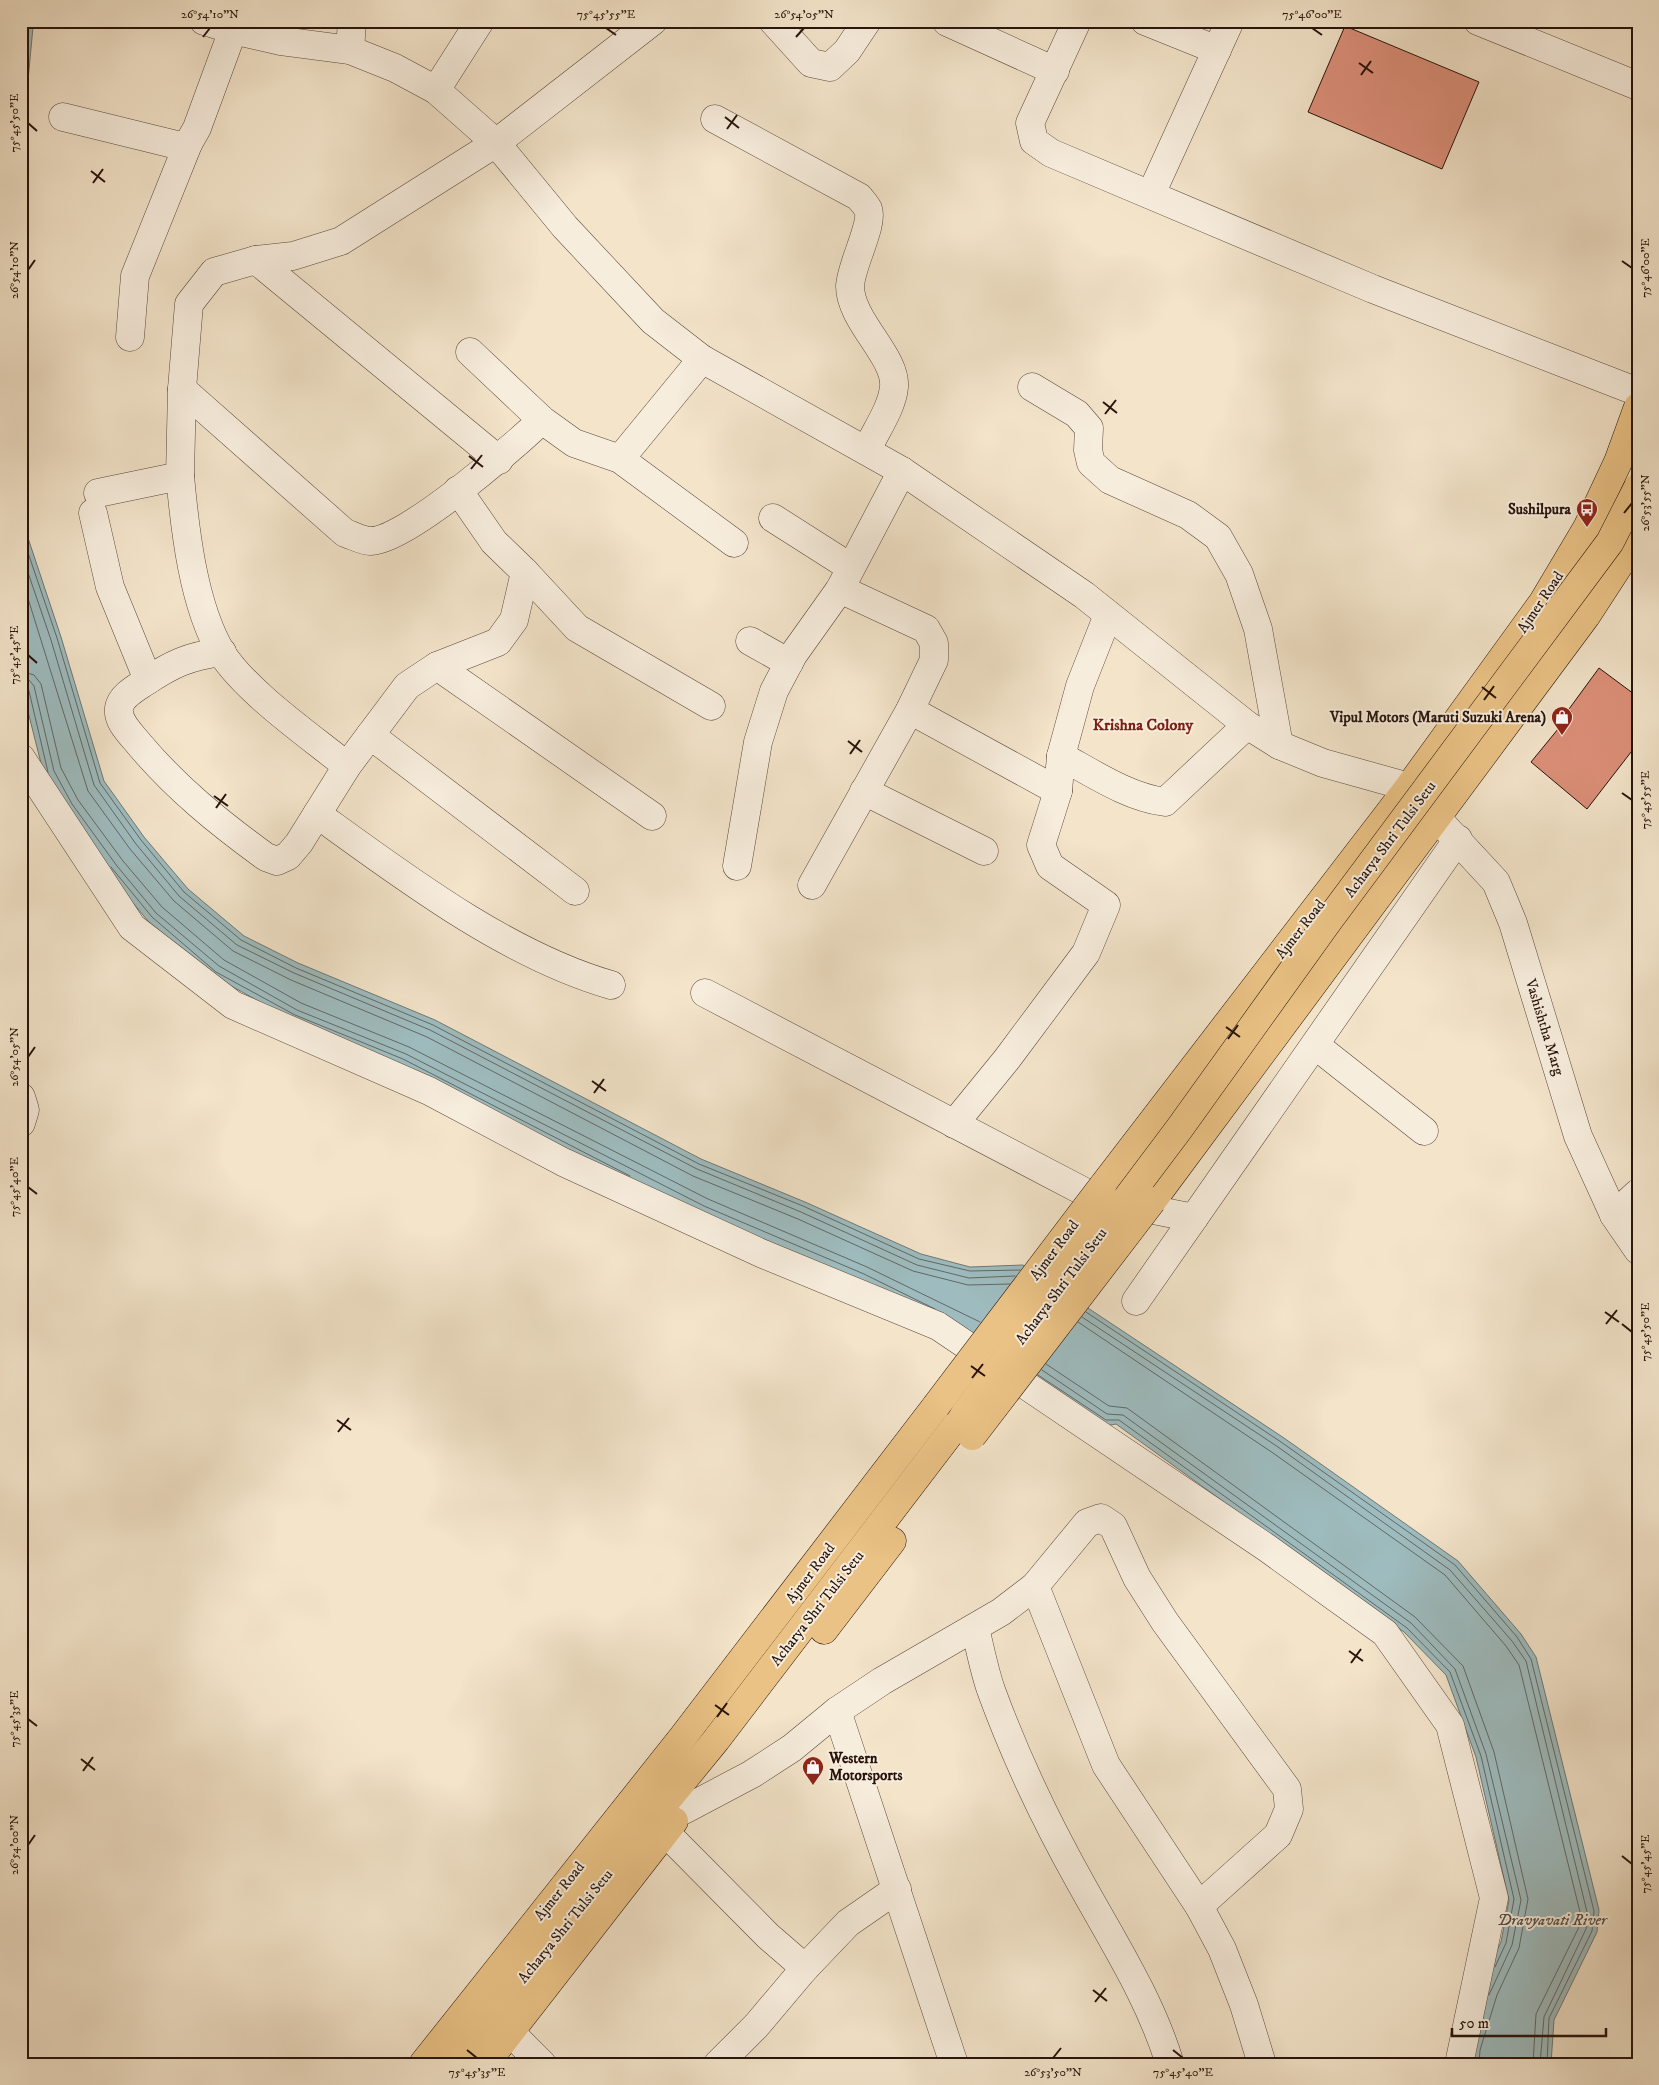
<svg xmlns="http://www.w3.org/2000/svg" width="1659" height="2085" font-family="'IM FELL DW Pica',serif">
  <rect width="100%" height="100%" fill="#f3e4ca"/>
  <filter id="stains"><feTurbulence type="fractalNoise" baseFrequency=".004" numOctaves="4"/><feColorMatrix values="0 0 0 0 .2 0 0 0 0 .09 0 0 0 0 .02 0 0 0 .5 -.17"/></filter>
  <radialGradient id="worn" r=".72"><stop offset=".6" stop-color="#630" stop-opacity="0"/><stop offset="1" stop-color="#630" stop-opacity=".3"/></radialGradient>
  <g fill="#9ebcbf" stroke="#6e7877">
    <polygon points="21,21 32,21 33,27 21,155"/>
    <polygon points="21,517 61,637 104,781 144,837 188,889 244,936 298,963 435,1020 701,1159 805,1202 921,1254 970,1267 1023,1265 1284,1438 1458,1561 1521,1634 1536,1657 1599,1910 1597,1932 1554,2020 1551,2064 1460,2064 1479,1988 1501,1942 1509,1900 1476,1757 1446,1675 1404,1632 1116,1424 1106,1426 700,1216 293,1020 213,976 148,921 108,873 44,775 21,684"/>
  </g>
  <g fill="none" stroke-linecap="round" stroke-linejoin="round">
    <g stroke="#626865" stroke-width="1">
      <polyline points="21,98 28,21"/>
      <polyline points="21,532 57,638 100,783 141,840 184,892 241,940 296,968 433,1025 699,1164 803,1206 919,1259 970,1271 1020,1270"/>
      <polyline points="21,552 51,640 94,785 136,844 179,896 237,945 294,973 430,1030 697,1169 801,1212 917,1265 969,1278 1015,1276"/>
      <polyline points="21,576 88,791 130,849 174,901 233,951 291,980 427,1037 693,1176 798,1219 913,1271 968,1285 1010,1284"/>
      <polyline points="21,671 34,675 41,684 61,768 78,800 123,861 162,907 224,960 301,1003 409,1047 708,1199 867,1267 980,1322"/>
      <polyline points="21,679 29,680 34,686 54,771 72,804 117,866 156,913 219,966 297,1010 406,1054 704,1206 864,1274 935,1309"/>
      <polyline points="21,685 27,686 29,691 48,772"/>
      <polyline points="111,867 152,917 216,972 295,1015 403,1059 630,1176"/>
      <polyline points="1086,1312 1281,1442 1455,1565 1517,1637 1531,1659 1594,1911 1592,1931 1549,2018 1547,2064"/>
      <polyline points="1082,1317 1278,1447 1450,1570 1512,1641 1526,1661 1587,1912 1586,1929 1544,2017 1540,2064"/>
      <polyline points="1078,1322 1273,1453 1445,1575 1506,1646 1519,1665 1580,1912 1579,1927 1536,2014 1533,2064"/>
      <polyline points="1046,1364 1109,1406 1127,1408 1415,1617 1463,1666 1494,1752 1528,1899 1519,1948 1497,1995 1480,2050 1479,2064"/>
      <polyline points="1042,1370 1107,1414 1123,1415 1411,1623 1455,1669 1486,1754 1521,1900 1512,1945 1489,1995"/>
      <polyline points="1038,1375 1106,1420 1119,1420 1407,1628 1450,1672 1481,1756 1514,1899 1506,1943 1495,1967"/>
    </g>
  </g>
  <g fill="#dc8f79" stroke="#27130b">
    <polygon points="1345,26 1479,82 1442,169 1308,112"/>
    <polygon points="1599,668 1638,697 1638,743 1587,809 1531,762 1572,712 1569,709"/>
  </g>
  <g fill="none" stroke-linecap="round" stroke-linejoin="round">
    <g stroke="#5a473b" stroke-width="29">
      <g id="minor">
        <polyline points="204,21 233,30"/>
        <polyline points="773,21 811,63 830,67 847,51 867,21"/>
        <polyline points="1077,21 1030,123 1034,141 1051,153 1373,289 1638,392"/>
        <polyline points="1145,21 1217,50"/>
        <polyline points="1478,21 1638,86"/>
        <polyline points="947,22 1055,71"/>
        <polyline points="350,50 352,21"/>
        <polyline points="436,90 480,21"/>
        <polyline points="63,117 177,145 188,144 197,128 233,30 281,41 350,50 395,68 436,90 496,143 565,227 653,321 702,359 902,471 1084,595 1247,725 1279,745 1323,763 1409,787"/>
        <path d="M715 119 859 197C862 201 866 205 868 209 874 224 851 265 850 286 850 321 897 357 894 387 892 408 876 430 867 450"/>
        <polyline points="1151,194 1230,21"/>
        <polyline points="256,260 499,460"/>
        <polyline points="130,337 135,276 188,144"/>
        <polyline points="470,352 542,420 574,443 620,459 734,543"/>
        <polyline points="1032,387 1077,414 1089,428 1088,450 1091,463 1110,480 1188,515 1218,537 1239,574 1258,629 1279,745"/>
        <path d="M182 389 345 533C352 535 363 541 370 541 405 542 514 446 542 420"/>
        <polyline points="620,459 702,359"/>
        <path d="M180 476C185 530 193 604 221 652 245 691 310 736 347 766"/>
        <polyline points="98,493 180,476 182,389 189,304 214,272 256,260 293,256 341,241 496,143 653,21"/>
        <polyline points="93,513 110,587 148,680"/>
        <polyline points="773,518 850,567"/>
        <polyline points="525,572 577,628 711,706"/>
        <polyline points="750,641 789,663"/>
        <path d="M222 652C189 656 172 664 145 682 136 688 121 696 119 708 117 722 131 734 139 744 176 788 219 823 266 857L277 861 288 856 299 843 347 766 407 686 437 666 498 642 514 620 525 572 494 542 458 490"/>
        <polyline points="437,666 652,816"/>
        <polyline points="910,710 1058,791"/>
        <polyline points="370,735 575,891"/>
        <path d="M1061 756C1094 774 1128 797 1165 802L1247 725"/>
        <polyline points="21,758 132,927 233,1005 429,1091 563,1162 763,1254 938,1326 1267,1548 1385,1633 1450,1725 1494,1898 1459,2064"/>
        <polyline points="864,791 984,851"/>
        <path d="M317 814C404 877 507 955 611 985"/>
        <polyline points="1445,827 1496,882 1513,923 1578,1136 1614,1215 1638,1250"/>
        <polyline points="737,866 758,742 774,691 793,655 840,589 902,471"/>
        <polyline points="812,885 910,710 934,660 934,643 926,629 840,589"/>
        <polyline points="705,993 1098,1199 1194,1218"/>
        <polyline points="1315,1045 1424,1131"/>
        <polyline points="21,1097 25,1110 21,1123"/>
        <polyline points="954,1124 1007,1059 1086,953 1106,905 1050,866 1041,845 1058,791 1061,756 1080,686 1108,615"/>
        <polyline points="1614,1215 1638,1193"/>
        <polyline points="1136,1301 1458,839"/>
        <polyline points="1035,1586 1106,1765 1199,1906 1222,1949 1244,2005 1262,2064"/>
        <path d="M975 1628C980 1648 984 1670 991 1690 1015 1756 1045 1819 1079 1880 1112 1940 1150 1998 1170 2064"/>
        <polyline points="837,1711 954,2064"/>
        <polyline points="684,1810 752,1774 792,1748 837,1711 882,1681 1001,1612 1035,1586 1087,1523 1101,1518 1113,1526 1137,1578 1165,1622 1287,1789 1289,1809 1278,1835 1199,1906"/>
        <polyline points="665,1832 768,1936 805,1968"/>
        <polyline points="510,2032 542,2064"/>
        <polyline points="718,2064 756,2026 805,1968 848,1923 897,1889"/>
      </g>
    </g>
    <g stroke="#27130b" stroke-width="29">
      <g id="highway">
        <polyline points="1102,1187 1409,787 1543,602 1587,528 1618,462 1638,407"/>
        <polyline points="1152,1201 1586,616 1638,536"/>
        <polyline points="824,1630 892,1541"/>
        <polyline points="423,2064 682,1738 936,1406"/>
        <polyline points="456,2064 564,1926 716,1740 964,1415"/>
        <polyline points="485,2064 674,1821"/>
      </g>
    </g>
    <use href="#minor" stroke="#f7eddd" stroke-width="28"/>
    <use href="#highway" stroke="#eac285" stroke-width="28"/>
    <g stroke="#27130b" stroke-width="29" stroke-linecap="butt">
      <g id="highway-bridge">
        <polyline points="936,1406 1102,1187"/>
        <polyline points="964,1415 1179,1129 1329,920 1610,542 1638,487"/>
        <polyline points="972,1436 1152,1201"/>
      </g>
    </g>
    <use href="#highway-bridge" stroke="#eac285" stroke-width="28"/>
  </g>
  <path fill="none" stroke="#27130b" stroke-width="2" d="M606 28 616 35M1312 28 1322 35M203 37 210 28M796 37 804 28M1359 63 1373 73M1361 75 1371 61M725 117 739 128M28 123 37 131M727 129 737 115M91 171 105 182M93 183 103 169M1622 261 1632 268M28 270 35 260M1103 402 1117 413M1105 414 1116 400M469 456 483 467M471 469 482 455M1624 513 1632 503M28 655 37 663M1482 687 1496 698M1484 700 1494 686M848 741 862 752M850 754 860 740M1622 793 1632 800M214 796 228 806M216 808 226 794M1226 1027 1240 1037M1228 1039 1238 1025M28 1057 35 1047M592 1081 606 1091M594 1093 604 1079M28 1187 37 1194M1605 1312 1619 1322M1606 1324 1617 1310M1622 1324 1632 1332M971 1366 985 1376M972 1378 983 1364M337 1420 351 1430M338 1432 349 1418M1349 1651 1363 1661M1351 1663 1361 1649M715 1705 729 1715M717 1717 727 1703M28 1719 37 1726M81 1759 95 1770M83 1771 93 1757M28 1845 35 1835M1622 1856 1632 1864M1093 1990 1107 2001M1095 2002 1106 1988M467 2050 477 2058M1173 2050 1183 2058M1053 2058 1061 2048"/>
  <defs>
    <g id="bus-pin" transform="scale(1.125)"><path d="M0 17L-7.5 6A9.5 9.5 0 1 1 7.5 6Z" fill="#8f2418" stroke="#f7eddd"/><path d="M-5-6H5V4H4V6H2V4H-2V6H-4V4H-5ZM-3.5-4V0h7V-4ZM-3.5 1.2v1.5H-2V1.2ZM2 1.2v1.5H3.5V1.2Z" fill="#fff"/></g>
    <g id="shop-pin" transform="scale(1.125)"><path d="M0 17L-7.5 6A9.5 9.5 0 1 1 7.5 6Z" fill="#8f2418" stroke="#f7eddd"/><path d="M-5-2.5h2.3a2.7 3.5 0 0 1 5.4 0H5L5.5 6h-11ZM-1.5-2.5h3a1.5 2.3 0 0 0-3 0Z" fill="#fff"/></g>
  </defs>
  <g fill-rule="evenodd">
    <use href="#bus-pin" x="1587" y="509"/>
    <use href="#shop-pin" x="1562" y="717"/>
    <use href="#shop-pin" x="813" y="1767"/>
  </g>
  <g text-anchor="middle" stroke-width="4" stroke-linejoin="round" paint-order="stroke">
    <g font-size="15" font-weight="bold" fill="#27130b" stroke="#f7eddd" text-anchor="end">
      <text x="1571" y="514">Sushilpura</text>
      <text x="1546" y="722">Vipul Motors (Maruti Suzuki Arena)</text>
      <text x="829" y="1763" text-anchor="start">Western<tspan x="829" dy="17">Motorsports</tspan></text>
    </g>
    <g font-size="15" fill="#27130b" stroke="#f7eddd">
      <text transform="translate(1540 602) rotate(-56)" y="5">Ajmer Road</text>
      <text transform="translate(1390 839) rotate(-53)" y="5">Acharya Shri Tulsi Setu</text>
      <text transform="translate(1300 929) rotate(-52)" y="5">Ajmer Road</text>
      <text transform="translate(1545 1027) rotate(73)" y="5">Vashishtha Marg</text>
      <text transform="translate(1054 1250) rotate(-53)" y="5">Ajmer Road</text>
      <text transform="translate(1061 1286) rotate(-53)" y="5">Acharya Shri Tulsi Setu</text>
      <text transform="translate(810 1573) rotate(-53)" y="5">Ajmer Road</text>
      <text transform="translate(817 1608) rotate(-52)" y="5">Acharya Shri Tulsi Setu</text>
      <text transform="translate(559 1891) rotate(-51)" y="5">Ajmer Road</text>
      <text transform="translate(565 1926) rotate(-51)" y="5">Acharya Shri Tulsi Setu</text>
    </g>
    <g font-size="16" font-weight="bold" fill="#7a1f14" stroke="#f7eddd">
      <text x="1143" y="730">Krishna Colony</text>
    </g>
    <g font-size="16" font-style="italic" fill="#514e4a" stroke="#f7eddd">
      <text x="1552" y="1925">Dravyavati River</text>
    </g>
  </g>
  <rect width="1659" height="2085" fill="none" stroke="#f3e4ca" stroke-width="55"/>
  <path d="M1452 2028v8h154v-8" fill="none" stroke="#27130b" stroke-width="2.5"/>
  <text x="1459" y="2028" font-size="15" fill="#27130b" stroke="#f7eddd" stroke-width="4" paint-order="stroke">50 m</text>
  <rect x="28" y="28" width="1604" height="2030" fill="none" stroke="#27130b" stroke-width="2"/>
  <g font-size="12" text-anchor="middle" fill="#27130b">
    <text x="210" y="18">26°54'10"N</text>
    <text x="606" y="18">75°45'55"E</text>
    <text x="804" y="18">26°54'05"N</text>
    <text x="1312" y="18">75°46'00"E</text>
    <text transform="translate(14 123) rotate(-90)" y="4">75°45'50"E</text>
    <text transform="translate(1645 268) rotate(-90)" y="4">75°46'00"E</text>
    <text transform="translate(14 270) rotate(-90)" y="4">26°54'10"N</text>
    <text transform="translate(1645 503) rotate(-90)" y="4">26°53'55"N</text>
    <text transform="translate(14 655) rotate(-90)" y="4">75°45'45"E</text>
    <text transform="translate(1645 800) rotate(-90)" y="4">75°45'55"E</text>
    <text transform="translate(14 1057) rotate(-90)" y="4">26°54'05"N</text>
    <text transform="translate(14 1187) rotate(-90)" y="4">75°45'40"E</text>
    <text transform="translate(1645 1332) rotate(-90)" y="4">75°45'50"E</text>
    <text transform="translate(14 1719) rotate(-90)" y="4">75°45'35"E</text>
    <text transform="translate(14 1845) rotate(-90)" y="4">26°54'00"N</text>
    <text transform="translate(1645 1864) rotate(-90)" y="4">75°45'45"E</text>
    <text x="477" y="2076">75°45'35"E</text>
    <text x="1053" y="2076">26°53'50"N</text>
    <text x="1183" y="2076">75°45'40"E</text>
  </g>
  <rect width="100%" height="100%" filter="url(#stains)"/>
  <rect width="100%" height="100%" fill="url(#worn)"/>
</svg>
